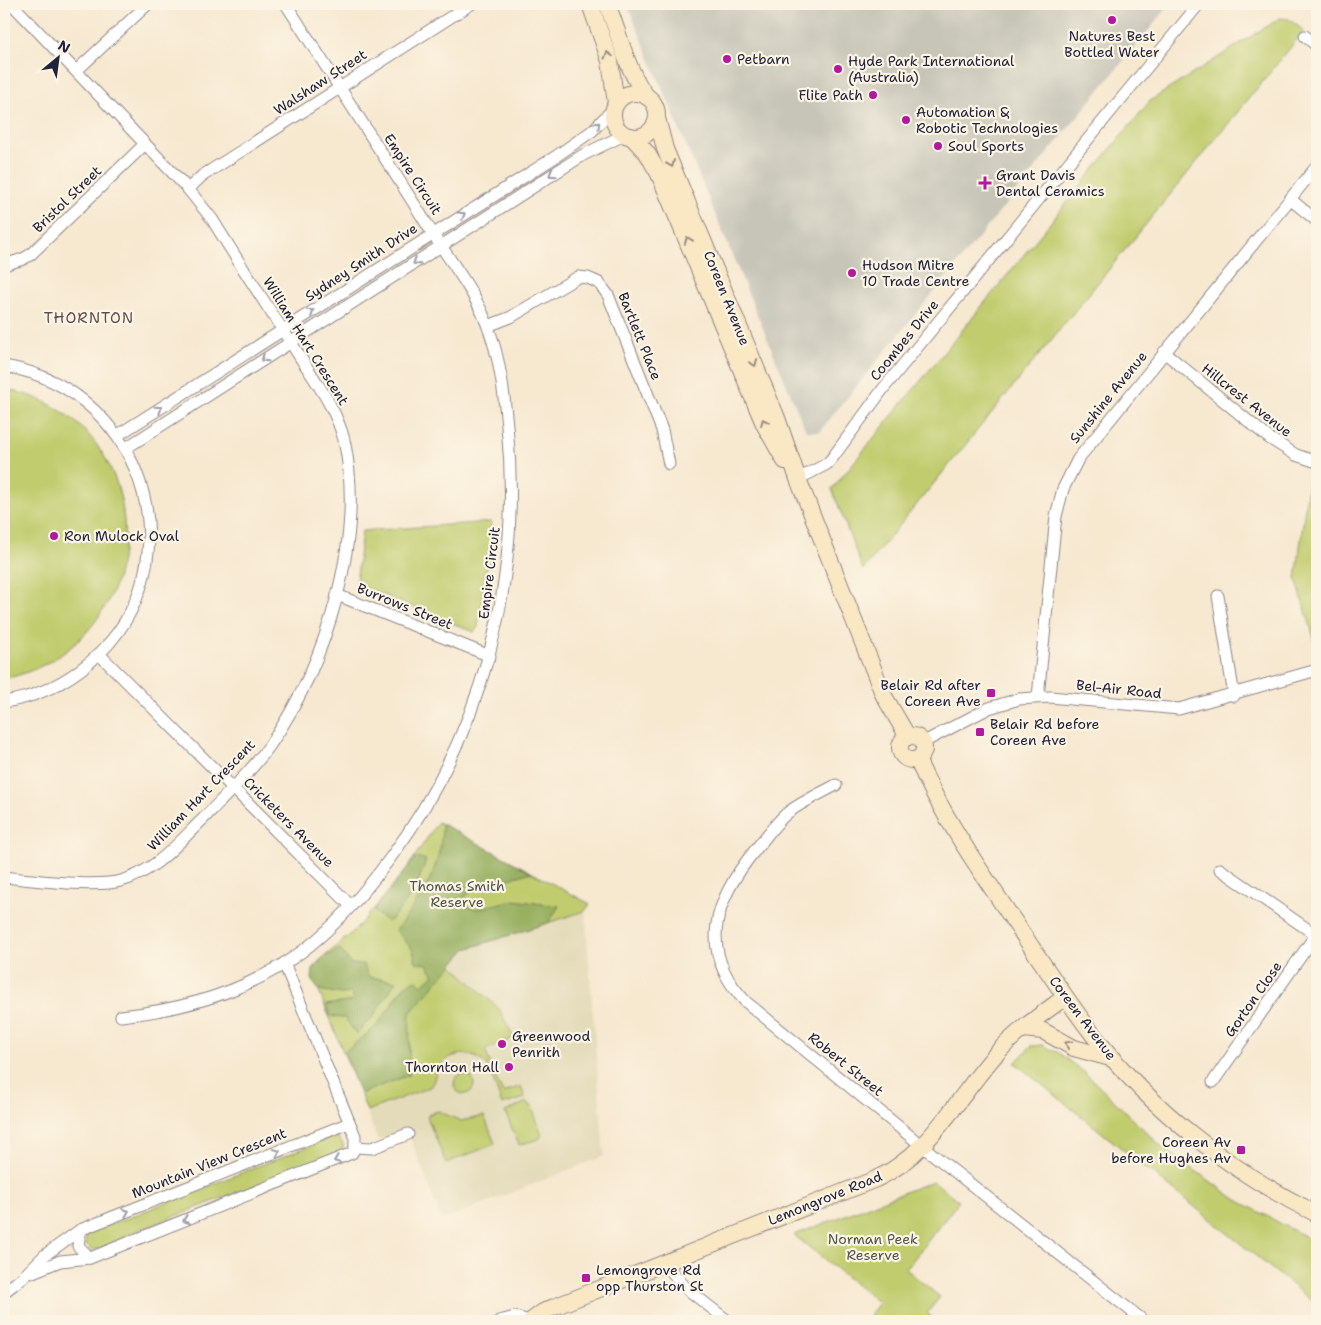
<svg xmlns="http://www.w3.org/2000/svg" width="1321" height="1325" font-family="'Shantell Sans',sans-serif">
  <rect width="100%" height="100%" fill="#fcf5e5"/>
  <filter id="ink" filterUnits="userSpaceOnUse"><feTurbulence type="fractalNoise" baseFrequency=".02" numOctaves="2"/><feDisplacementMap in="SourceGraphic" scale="10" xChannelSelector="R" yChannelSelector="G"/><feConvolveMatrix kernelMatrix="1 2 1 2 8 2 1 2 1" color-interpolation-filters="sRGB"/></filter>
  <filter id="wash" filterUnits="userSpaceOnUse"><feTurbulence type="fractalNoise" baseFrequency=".0096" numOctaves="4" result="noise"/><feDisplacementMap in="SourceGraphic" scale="20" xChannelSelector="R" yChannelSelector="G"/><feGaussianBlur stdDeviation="1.12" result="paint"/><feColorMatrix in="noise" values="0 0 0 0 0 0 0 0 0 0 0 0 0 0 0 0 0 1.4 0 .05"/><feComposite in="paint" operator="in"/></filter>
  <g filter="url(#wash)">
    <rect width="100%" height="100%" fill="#f7e8d0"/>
    <polygon fill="#e4dbba" points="585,911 604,1156 442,1220 407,1130 378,1141 360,1094 409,1075 410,1013 466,949"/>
    <polygon fill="#c6c5b8" points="627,4 1170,4 819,432 806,431"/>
    <g fill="#c0cc6d" stroke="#717754">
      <polygon points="1280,18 1289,19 1304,31 863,570 832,489 1150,101"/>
      <path d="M4 389C164 418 165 643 4 679Z"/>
      <polygon points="1309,476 1317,478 1317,647 1296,579"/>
      <polygon points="491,522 493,529 490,530 490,537 492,538 489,567 486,569 478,627 474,632 356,584 362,531"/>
      <path d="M438 822 590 904 585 911 466 949 452 965 499 1009 514 1038 485 1050 493 1070 490 1071C481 1052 453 1048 440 1066 435 1072 435 1082 430 1087L367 1111 313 977 318 962 355 930 376 906 407 868Z"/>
      <polygon points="1042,1045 1059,1053 1085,1073 1163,1148 1237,1200 1317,1243 1317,1305 1015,1063 1031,1046"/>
      <circle cx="464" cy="1084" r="10"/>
      <polygon points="495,1076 503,1093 521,1086 525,1098 502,1105 492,1077"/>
      <polygon points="527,1102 529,1106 531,1105 542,1135 539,1139 519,1145 505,1112"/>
      <polygon points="438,1111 461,1121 484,1116 495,1144 446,1163 427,1117 429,1114"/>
      <polygon points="332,1137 338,1137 344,1145 341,1152 132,1233 100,1249 91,1250 85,1244 86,1236 92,1232"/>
      <polygon points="933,1181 959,1201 906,1269 940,1297 927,1313 937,1321 865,1321 879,1303 794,1235"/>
    </g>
    <g fill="#98b060" stroke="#5d694e">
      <path d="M442 824 531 872 478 889 465 896V906L477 909 513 900 559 906 548 923 466 949 410 1013 409 1075 360 1094 344 1052 377 1026 405 985 417 980 422 985 434 975 427 964 416 962 413 950 396 930C422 896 442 869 442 824Z"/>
      <path d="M416 857 426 860C418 885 408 904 388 922L373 911Z"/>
      <polygon points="340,949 351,964 363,964 369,977 396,981 373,1017 356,1034 345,1018 330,1016 326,1005 354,1001 352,993 341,994 319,990 312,981 313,967 326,956"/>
    </g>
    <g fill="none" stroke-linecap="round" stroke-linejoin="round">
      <polyline stroke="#5babd5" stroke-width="4.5" points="1237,7 1240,4"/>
    </g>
  </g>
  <g filter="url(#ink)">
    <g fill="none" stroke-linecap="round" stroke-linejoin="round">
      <g stroke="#8c8586" stroke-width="13">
        <g id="street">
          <polyline points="1305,36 1317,46"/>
          <polyline points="76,71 148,4"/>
          <polyline points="188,189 202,176 471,4"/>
          <polyline points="1290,199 1317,221"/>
          <polyline points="4,265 23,259 30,255 145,144"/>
          <polyline points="488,326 511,317 578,277 588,278 599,283 608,295 662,430 669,464"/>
          <polyline points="1164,352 1269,438 1296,455 1317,462"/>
          <path d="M4 366C152 391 202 580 80 670 57 687 32 698 4 702"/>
          <polyline points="118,435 555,157 592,131 615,107"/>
          <polyline points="126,448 583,155 626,134"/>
          <polyline points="798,479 827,464 833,457 883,389 1199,4"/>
          <polyline points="337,595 490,656"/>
          <polyline points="1218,596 1234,696"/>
          <polyline points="99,654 351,906"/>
          <polyline points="1038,697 1056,516 1063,489 1078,459 1317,166"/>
          <polyline points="922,743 989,708 1019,699 1050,697 1179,709 1317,670"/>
          <path d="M836 785C820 794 801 802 786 814 775 824 766 837 756 849 715 899 696 950 746 1002L921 1145 1144 1321"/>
          <polyline points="1220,869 1316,935"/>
          <path d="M4 877C31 880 96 888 121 881 155 872 179 842 203 819 226 795 251 772 270 745 326 664 366 538 344 440 336 407 313 378 295 349 267 306 239 263 212 219L188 189 12 4"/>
          <path d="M121 1016C187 1009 251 990 304 950 338 924 366 891 391 857 483 733 523 580 507 426 504 393 500 358 488 327 477 295 451 262 433 234 385 157 335 81 286 4"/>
          <polyline points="1213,1082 1317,933"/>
          <polyline points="355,1147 372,1148 408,1134"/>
          <polyline points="80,1230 78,1246 90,1258 352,1153 355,1147 355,1136 284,963"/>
          <polyline points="664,1263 687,1289 728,1321"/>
          <polyline points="33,1272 60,1261 90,1258"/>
          <polyline points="4,1292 22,1278 45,1255 80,1230 349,1123"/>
          <polyline points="499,1321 515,1317 530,1321"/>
        </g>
      </g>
      <g stroke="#8c8586" stroke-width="18">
        <g id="secondary">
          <polyline points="590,4 610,61 616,103"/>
          <path d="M607 4C620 35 626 70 647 97"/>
          <circle cx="635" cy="115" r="22"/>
          <polyline points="657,118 665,149 777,418 798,479 884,696 908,737"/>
          <polyline points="631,136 647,153 659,174 764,424 785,461"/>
          <circle cx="912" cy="748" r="12"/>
          <path d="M917 759C942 815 977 866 1012 918 1039 958 1065 998 1094 1036 1153 1111 1231 1172 1317 1214"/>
          <polyline points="1023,1029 1043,1031 1074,1048 1114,1059"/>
          <path d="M531 1321 543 1312 554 1307 876 1179C929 1155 959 1095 997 1053 1017 1031 1042 1014 1065 997"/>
        </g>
      </g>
      <use href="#street" stroke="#fff" stroke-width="11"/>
      <use href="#secondary" stroke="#fae7c3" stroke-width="16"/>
    </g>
    <defs><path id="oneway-chevron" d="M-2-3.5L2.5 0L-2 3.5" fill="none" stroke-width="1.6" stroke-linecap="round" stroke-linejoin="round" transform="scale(1.25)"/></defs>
    <g stroke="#998e86">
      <use href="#oneway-chevron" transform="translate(608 55) rotate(-106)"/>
      <use href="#oneway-chevron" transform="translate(671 164) rotate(67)"/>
      <use href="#oneway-chevron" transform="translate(688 240) rotate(-112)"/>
      <use href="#oneway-chevron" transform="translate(754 363) rotate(68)"/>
      <use href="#oneway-chevron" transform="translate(764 422) rotate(-114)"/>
      <use href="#oneway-chevron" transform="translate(1068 1044) rotate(-150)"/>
    </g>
    <g stroke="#9c9ca7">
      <use href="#oneway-chevron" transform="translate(597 125) rotate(-45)"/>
      <use href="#oneway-chevron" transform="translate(552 174) rotate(147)"/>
      <use href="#oneway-chevron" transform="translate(462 215) rotate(-32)"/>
      <use href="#oneway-chevron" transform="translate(416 262) rotate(147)"/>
      <use href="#oneway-chevron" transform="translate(311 312) rotate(-33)"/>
      <use href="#oneway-chevron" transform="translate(264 359) rotate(147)"/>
      <use href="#oneway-chevron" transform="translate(159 409) rotate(-33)"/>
      <use href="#oneway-chevron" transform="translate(277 1152) rotate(-22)"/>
      <use href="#oneway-chevron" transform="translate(337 1160) rotate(158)"/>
      <use href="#oneway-chevron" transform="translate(126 1212) rotate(-22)"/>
      <use href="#oneway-chevron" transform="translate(186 1220) rotate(158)"/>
    </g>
  </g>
  <g fill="#b5179e" stroke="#fcf5e5" stroke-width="2">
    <circle cx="1112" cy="20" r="5"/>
    <circle cx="727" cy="59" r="5"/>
    <circle cx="838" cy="69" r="5"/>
    <circle cx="873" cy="95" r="5"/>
    <circle cx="906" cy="120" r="5"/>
    <circle cx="938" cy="146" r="5"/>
    <path d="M982.5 175.5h5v5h5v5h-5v5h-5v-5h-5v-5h5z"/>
    <circle cx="852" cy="273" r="5"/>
    <circle cx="54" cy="536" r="5"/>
    <rect x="986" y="688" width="10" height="10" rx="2.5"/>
    <rect x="975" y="727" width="10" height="10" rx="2.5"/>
    <circle cx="502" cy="1044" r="5"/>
    <circle cx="509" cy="1067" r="5"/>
    <rect x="1236" y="1145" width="10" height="10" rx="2.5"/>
    <rect x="581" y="1273" width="10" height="10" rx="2.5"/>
  </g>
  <g text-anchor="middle" stroke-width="4.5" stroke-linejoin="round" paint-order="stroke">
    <g font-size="14" fill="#22223b" stroke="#fcf5e5" text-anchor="start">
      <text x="1112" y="41" text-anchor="middle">Natures Best<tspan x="1112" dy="16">Bottled Water</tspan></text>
      <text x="737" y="64">Petbarn</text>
      <text x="848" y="66">Hyde Park International<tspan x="848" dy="16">(Australia)</tspan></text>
      <text x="863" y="100" text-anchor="end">Flite Path</text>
      <text x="916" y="117">Automation &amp;<tspan x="916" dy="16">Robotic Technologies</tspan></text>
      <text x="948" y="151">Soul Sports</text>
      <text x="996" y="180">Grant Davis<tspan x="996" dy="16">Dental Ceramics</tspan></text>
      <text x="862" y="270">Hudson Mitre<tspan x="862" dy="16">10 Trade Centre</tspan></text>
      <text x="64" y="541">Ron Mulock Oval</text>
      <text x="981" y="690" text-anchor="end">Belair Rd after<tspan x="981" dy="16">Coreen Ave</tspan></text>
      <text x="990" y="729">Belair Rd before<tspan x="990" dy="16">Coreen Ave</tspan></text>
      <text x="512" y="1041">Greenwood<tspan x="512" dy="16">Penrith</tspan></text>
      <text x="499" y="1072" text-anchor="end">Thornton Hall</text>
      <text x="1231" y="1147" text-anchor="end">Coreen Av<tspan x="1231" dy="16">before Hughes Av</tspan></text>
      <text x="596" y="1275">Lemongrove Rd<tspan x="596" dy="16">opp Thurston St</tspan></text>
    </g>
    <g font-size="14" fill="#22223b" stroke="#fcf5e5">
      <text transform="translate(320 82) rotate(-33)" y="5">Walshaw Street</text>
      <text transform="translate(413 174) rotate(57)" y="5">Empire Circuit</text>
      <text transform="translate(67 199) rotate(-44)" y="5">Bristol Street</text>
      <text transform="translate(361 262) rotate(-33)" y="5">Sydney Smith Drive</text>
      <text transform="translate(727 298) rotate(68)" y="5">Coreen Avenue</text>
      <text transform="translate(640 336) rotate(68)" y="5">Bartlett Place</text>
      <text transform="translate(904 340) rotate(-51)" y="5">Coombes Drive</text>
      <text transform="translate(306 341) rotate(58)" y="5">William Hart Crescent</text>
      <text transform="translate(1108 397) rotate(-51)" y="5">Sunshine Avenue</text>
      <text transform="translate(1247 400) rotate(38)" y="5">Hillcrest Avenue</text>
      <text transform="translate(489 573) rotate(-83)" y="5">Empire Circuit</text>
      <text transform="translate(405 606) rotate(22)" y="5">Burrows Street</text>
      <text transform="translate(1119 689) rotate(6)" y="5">Bel-Air Road</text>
      <text transform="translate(201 795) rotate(-46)" y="5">William Hart Crescent</text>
      <text transform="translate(289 822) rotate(45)" y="5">Cricketers Avenue</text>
      <text transform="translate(1253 999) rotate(-55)" y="5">Gorton Close</text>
      <text transform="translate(1083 1018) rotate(53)" y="5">Coreen Avenue</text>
      <text transform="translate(846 1064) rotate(39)" y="5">Robert Street</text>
      <text transform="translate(209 1163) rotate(-22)" y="5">Mountain View Crescent</text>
      <text transform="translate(825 1198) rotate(-22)" y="5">Lemongrove Road</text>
    </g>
    <g font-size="14" fill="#51554a" stroke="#fcf5e5">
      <text x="457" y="891">Thomas Smith<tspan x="457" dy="16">Reserve</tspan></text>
      <text x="873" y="1244">Norman Peek<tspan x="873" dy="16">Reserve</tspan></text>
    </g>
    <g font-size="15" letter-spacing="1" fill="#634c4c" stroke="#fcf5e5">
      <text x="89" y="323">THORNTON</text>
    </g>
  </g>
  <rect width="1321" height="1325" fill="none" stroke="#fcf5e5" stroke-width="20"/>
  <g transform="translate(58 58) rotate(29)" stroke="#fcf5e5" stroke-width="4" paint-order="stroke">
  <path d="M0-4L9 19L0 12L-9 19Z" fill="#22223b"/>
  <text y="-8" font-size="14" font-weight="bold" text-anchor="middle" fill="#22223b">N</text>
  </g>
</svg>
